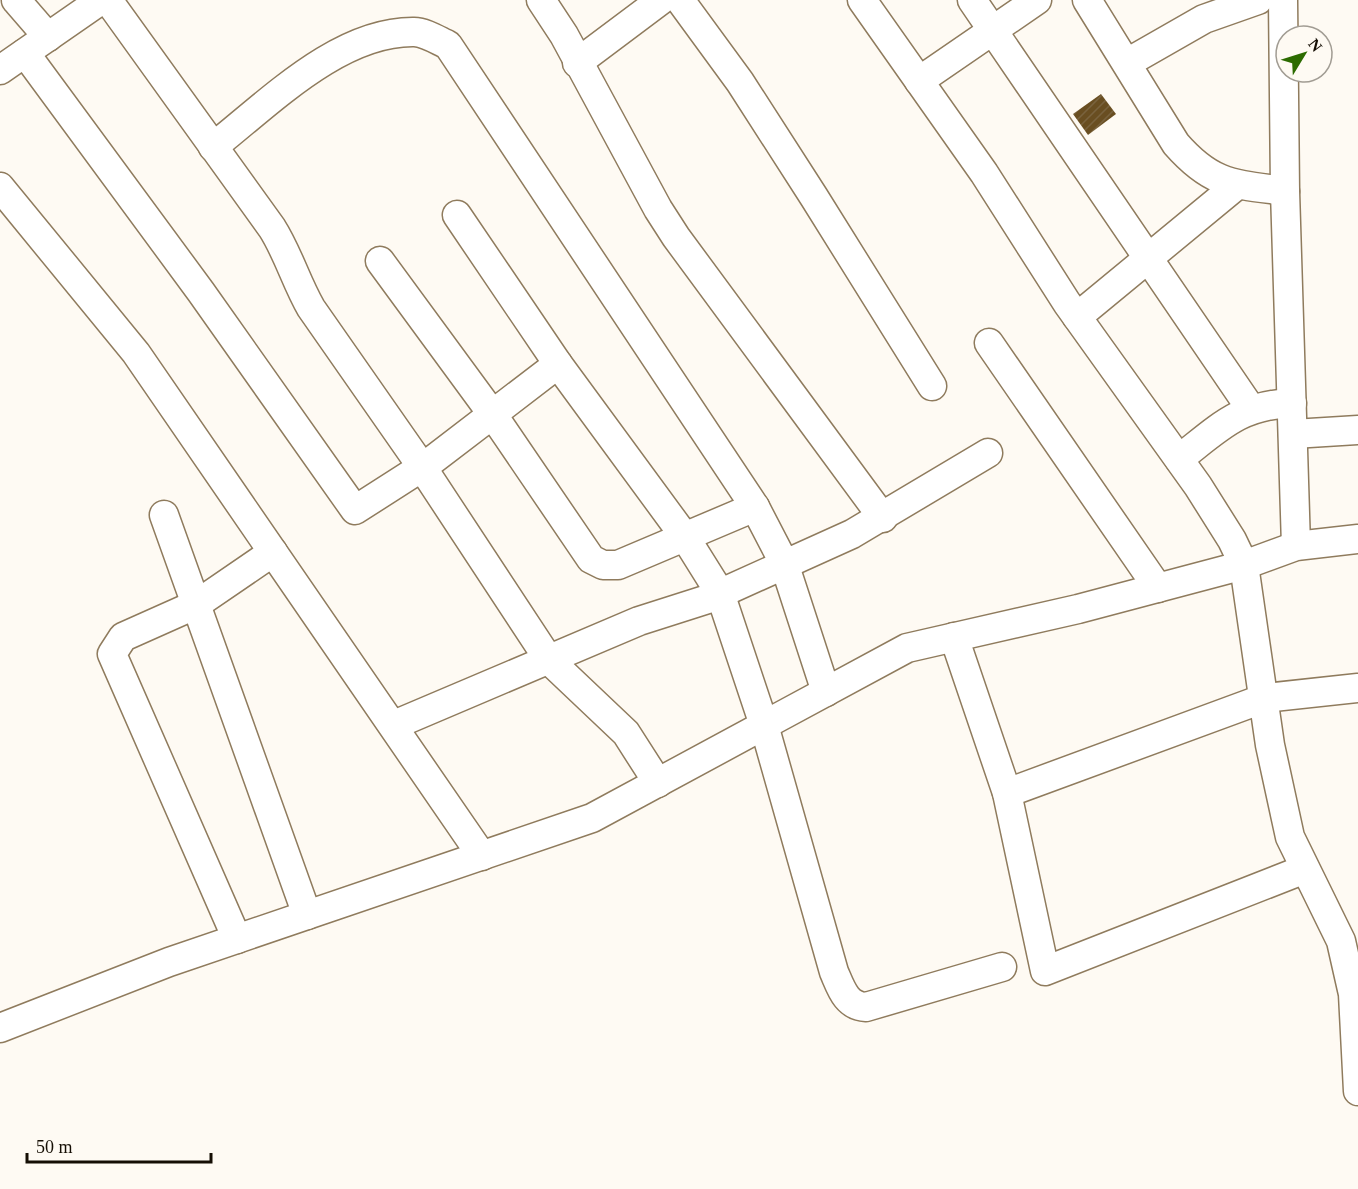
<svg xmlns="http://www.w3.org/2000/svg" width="1358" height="1189" font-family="Georgia,serif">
  <defs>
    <pattern id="building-hatch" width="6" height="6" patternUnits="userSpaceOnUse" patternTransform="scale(1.5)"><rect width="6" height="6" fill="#694e21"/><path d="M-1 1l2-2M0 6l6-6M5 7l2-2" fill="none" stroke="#79633e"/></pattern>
  </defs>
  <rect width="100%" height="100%" fill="#fefaf3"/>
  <polygon fill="url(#building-hatch)" points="1101,94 1116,114 1088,135 1073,114"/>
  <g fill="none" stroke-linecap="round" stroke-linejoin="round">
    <g stroke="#8f7b5d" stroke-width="31">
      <g id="street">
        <polyline points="16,0 48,37"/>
        <path d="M108 0 272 228C288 253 296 282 311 308L422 467 549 660 626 733 658 783"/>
        <polyline points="541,0 564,35 658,209 676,237 883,518"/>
        <polyline points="680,0 740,82 814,197 932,386"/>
        <polyline points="862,0 984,173 1067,303 1198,486 1232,540 1244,565 1270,745 1290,837 1341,941 1353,994 1358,1091"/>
        <polyline points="972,0 1251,409"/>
        <path d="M1087 0 1176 144C1212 185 1233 184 1285 191"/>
        <polyline points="1283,0 1285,191 1296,546"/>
        <polyline points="25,53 201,292 355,510 430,462 558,364"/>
        <polyline points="577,63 661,0"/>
        <polyline points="1127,63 1204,19 1258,0"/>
        <polyline points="0,70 101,0"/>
        <polyline points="919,81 1037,0"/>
        <path d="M213 147C269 103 339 31 414 32 425 32 439 41 448 45L755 507 784 563 826 692"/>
        <polyline points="0,187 136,353 482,856"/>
        <path d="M457 215 558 364 685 537 720 593 764 725 834 972C841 988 846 1006 866 1007L1002 967"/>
        <polyline points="380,261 493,415 591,559 603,565 618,565 755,507"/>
        <polyline points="1077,317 1237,185"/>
        <polyline points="989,343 1158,588"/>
        <polyline points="1293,434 1358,430"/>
        <path d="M1179 459C1219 428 1239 405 1292 403"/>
        <polyline points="164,515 307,915"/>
        <polyline points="954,637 1007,793 1045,971 1305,869"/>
        <polyline points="394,725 639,621 708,599 852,534 988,453"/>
        <polyline points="1007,793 1265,698 1358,688"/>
        <polyline points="237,939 112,654 123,637 197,604 273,552"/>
        <polyline points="0,1028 169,962 592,818 907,648 1078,609 1244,565 1296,546 1358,539"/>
      </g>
    </g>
    <use href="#street" stroke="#fff" stroke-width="28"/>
  </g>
  <g transform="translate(1304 54) rotate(52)"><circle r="28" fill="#fefaf3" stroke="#a19c93" stroke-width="1.5"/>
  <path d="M0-4.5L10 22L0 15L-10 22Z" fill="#2c6b00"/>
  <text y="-9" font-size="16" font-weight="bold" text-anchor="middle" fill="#150e04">N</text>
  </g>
  <path d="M27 1153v9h184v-9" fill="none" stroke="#150e04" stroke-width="3"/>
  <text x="36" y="1153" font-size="18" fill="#150e04" stroke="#fefaf3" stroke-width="4.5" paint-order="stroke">50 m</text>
</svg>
